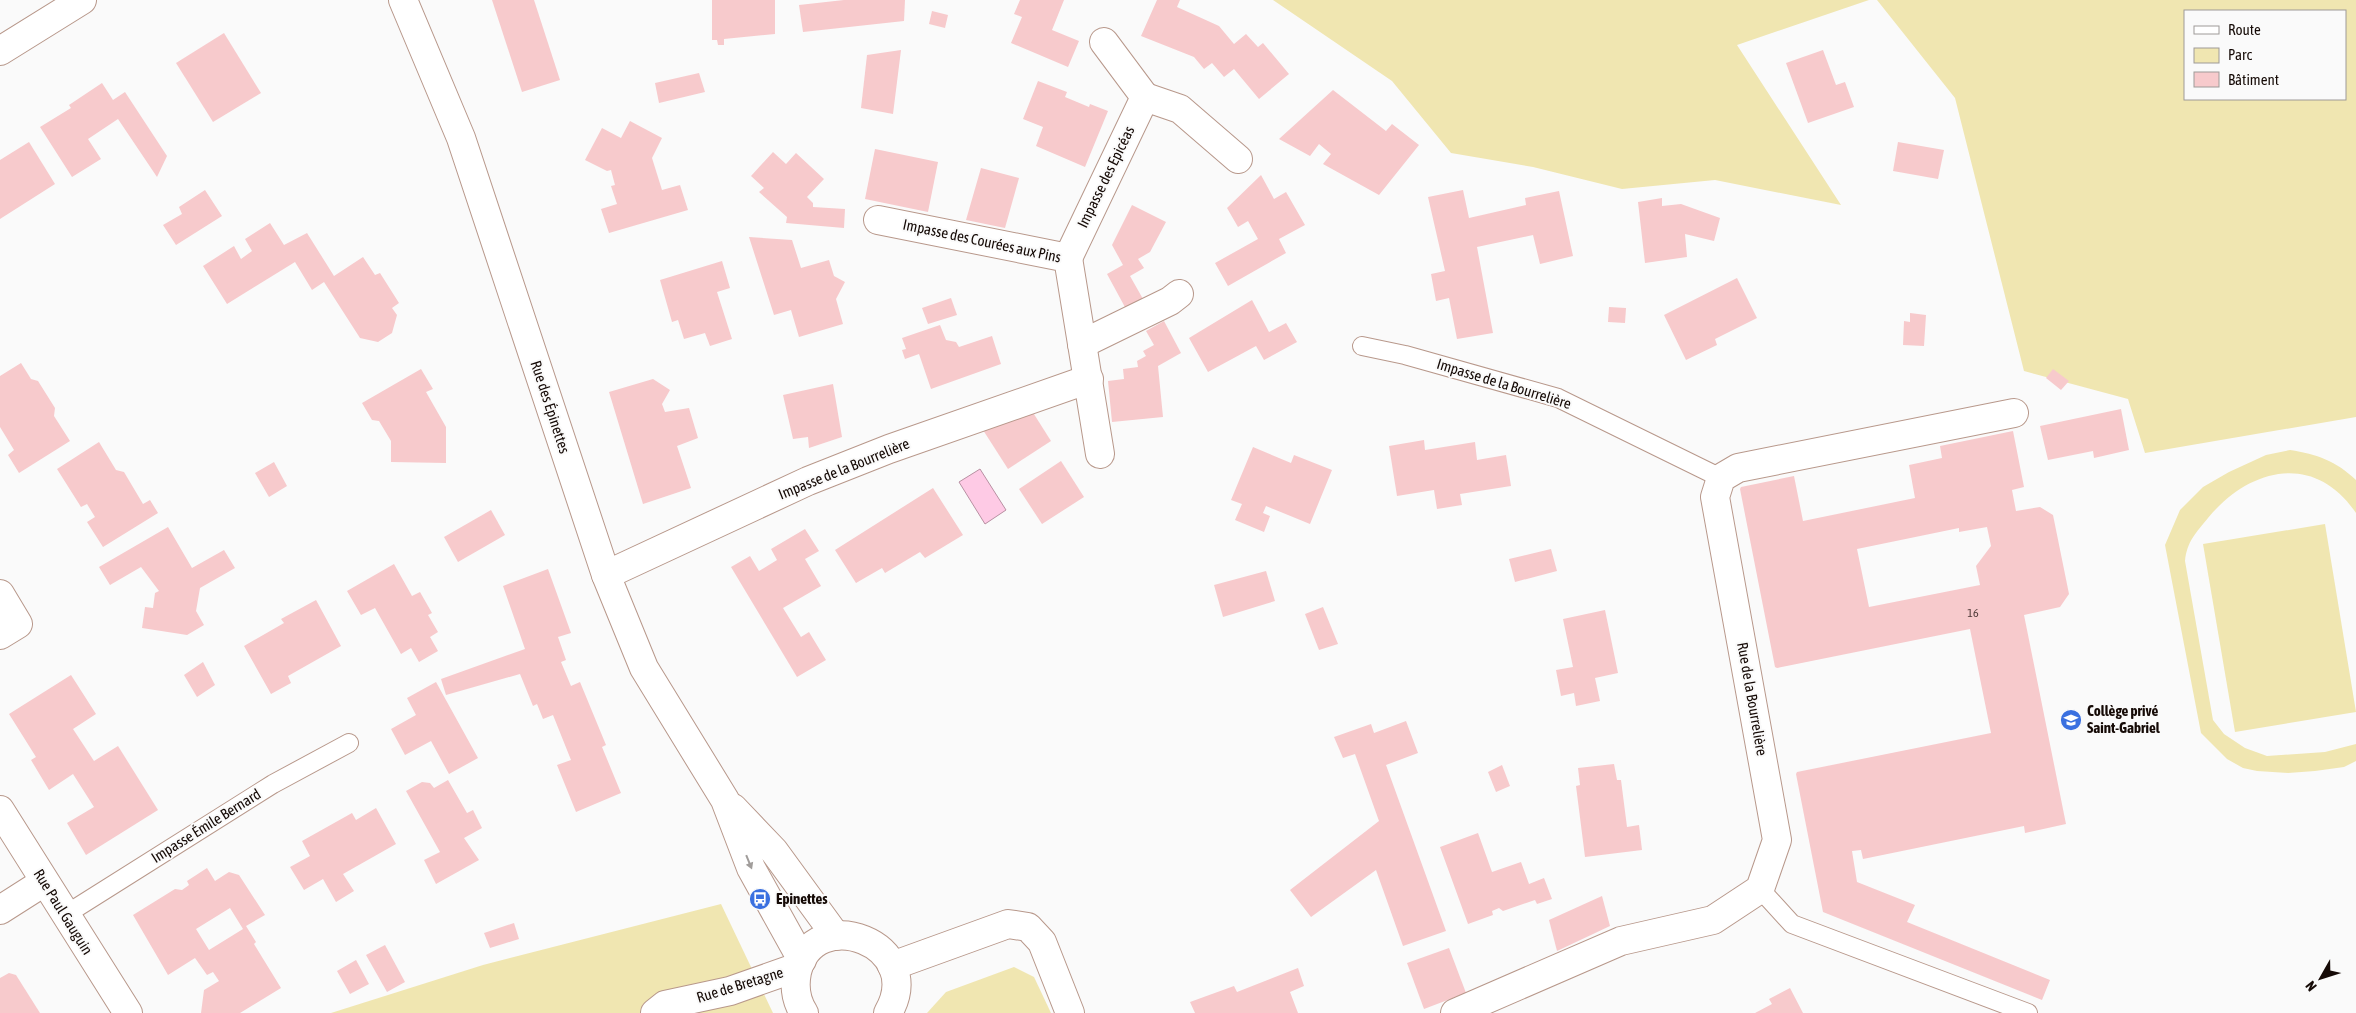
<svg xmlns="http://www.w3.org/2000/svg" width="2356" height="1013" font-family="'Asap Condensed',sans-serif">
  <rect width="100%" height="100%" fill="#fafafa"/>
  <g fill="#f0e6b1" fill-rule="evenodd">
    <polygon points="1273,0 1869,0 1737,45 1841,205 1715,180 1622,189 1533,167 1451,153 1392,81"/>
    <path d="M1877 0H2356V417L2145 453 2128 399 2024 371 1955 98ZM2185 11H2345V99H2185Z"/>
    <path d="M2290 450C2317 454 2336 461 2356 480V513C2315 452 2250 467 2208 518 2196 533 2187 541 2185 561L2213 720 2224 734 2245 748 2267 756 2325 752 2356 744V761L2344 767 2315 771 2288 773 2257 771 2243 768 2227 759 2201 733 2165 545 2180 510 2203 487 2229 472 2266 455Z"/>
    <polygon points="2325,524 2356,712 2235,732 2203,544"/>
    <polygon points="721,904 773,1013 331,1013 483,965"/>
    <polygon points="1014,967 1034,977 1051,1013 927,1013 946,992"/>
  </g>
  <polygon fill="#fecae5" stroke="#b890a2" points="980,469 1006,510 985,524 959,482"/>
  <g fill="#f7cacc" fill-rule="evenodd">
    <polygon points="492,0 534,0 560,80 522,92"/>
    <polygon points="712,0 775,0 775,34 724,39 724,45 718,45 717,40 712,40"/>
    <polygon points="844,0 905,0 904,21 803,32 799,5"/>
    <polygon points="1020,0 1064,0 1052,30 1079,41 1068,67 1011,43 1022,17 1014,14"/>
    <polygon points="1157,0 1180,0 1177,7 1219,26 1234,44 1246,34 1258,47 1263,43 1289,74 1259,99 1234,69 1224,77 1212,63 1204,69 1194,57 1141,36"/>
    <polygon points="932,11 948,15 945,28 929,24"/>
    <polygon points="224,33 261,93 213,122 176,63"/>
    <polygon points="901,50 893,114 861,108 867,55"/>
    <polygon points="1823,50 1836,85 1845,82 1854,107 1808,123 1786,63"/>
    <polygon points="699,73 705,92 659,103 655,83"/>
    <polygon points="1038,81 1067,92 1065,97 1089,107 1090,104 1108,111 1085,167 1036,146 1043,127 1023,119"/>
    <polygon points="102,83 113,100 125,92 167,156 157,177 118,119 88,139 101,159 72,177 40,127 71,108 69,105"/>
    <polygon points="1333,90 1386,131 1392,124 1419,145 1379,195 1323,164 1331,154 1319,144 1310,156 1279,139"/>
    <polygon points="630,121 662,138 652,158 662,190 680,185 688,210 609,233 601,209 617,204 611,186 615,185 611,170 607,171 585,160 602,128 621,138"/>
    <polygon points="29,142 55,184 0,219 0,160"/>
    <polygon points="1898,142 1944,150 1938,179 1893,171"/>
    <polygon points="875,149 938,162 928,212 865,199"/>
    <polygon points="773,152 786,164 796,153 824,179 807,197 813,203 813,207 845,209 844,228 786,223 787,217 759,192 764,188 751,176"/>
    <polygon points="981,168 1019,178 1005,228 966,220"/>
    <polygon points="1261,175 1274,199 1286,192 1305,225 1279,239 1286,253 1228,286 1215,263 1258,239 1248,221 1238,227 1227,208"/>
    <polygon points="205,190 222,216 176,245 163,225 182,214 179,207"/>
    <polygon points="1463,190 1469,218 1526,205 1525,198 1559,191 1573,256 1540,264 1533,235 1477,247 1493,333 1457,339 1449,298 1436,301 1431,274 1445,271 1428,197"/>
    <polygon points="1662,198 1662,206 1681,204 1720,218 1714,241 1685,234 1687,257 1645,263 1638,202"/>
    <polygon points="1132,205 1166,222 1150,252 1138,259 1144,268 1130,276 1143,299 1126,309 1107,274 1123,265 1112,245"/>
    <polygon points="270,223 284,245 307,233 334,276 363,257 375,275 380,273 399,303 392,308 397,315 392,333 378,342 360,338 324,282 312,290 295,262 227,304 203,266 234,246 241,259 252,251 245,239"/>
    <polygon points="749,237 792,240 801,268 829,260 834,276 845,282 836,299 843,324 799,337 791,310 774,315"/>
    <polygon points="722,261 730,288 717,292 732,339 710,346 705,333 684,339 678,320 672,322 660,280"/>
    <polygon points="1737,278 1757,318 1715,339 1717,345 1686,360 1664,315"/>
    <polygon points="951,298 957,315 928,324 922,308"/>
    <polygon points="1252,300 1269,332 1286,323 1297,342 1264,360 1256,346 1208,372 1189,338"/>
    <polygon points="1609,307 1626,308 1625,323 1608,322"/>
    <polygon points="1910,313 1926,315 1924,346 1903,345 1904,321 1910,322"/>
    <polygon points="1164,321 1181,353 1158,366 1163,417 1112,422 1108,381 1124,379 1123,369 1138,367 1137,361 1146,356 1143,351 1154,345 1146,331"/>
    <polygon points="940,325 946,340 956,342 959,347 992,336 1001,364 931,389 919,354 905,359 902,350 906,349 902,338"/>
    <polygon points="21,363 31,379 38,381 55,408 54,416 70,441 19,473 8,455 14,450 0,427 0,376"/>
    <polygon points="421,369 433,389 426,392 446,427 446,463 391,462 391,441 379,421 372,420 362,403"/>
    <polygon points="2053,369 2069,381 2061,390 2046,378"/>
    <polygon points="653,379 670,390 662,404 665,412 689,408 698,438 677,446 691,488 643,504 609,392"/>
    <polygon points="833,384 842,437 809,448 808,437 793,439 783,395"/>
    <polygon points="2121,409 2129,450 2094,458 2093,451 2048,460 2040,426"/>
    <polygon points="1032,411 1051,441 1008,469 983,430"/>
    <path d="M2013 431 2024 487 2012 490 2016 511 2040 507 2053 515 2069 594 2060 607 2024 615 2066 824 2025 833 2024 826 1863 859 1861 850 1852 851 1857 882 1915 905 1907 922 2050 980 2042 1000 1823 912 1796 774 1797 772 1991 733 1970 629 1777 668 1775 667 1740 489 1741 487 1794 476 1803 521 1915 498 1909 465 1942 458 1940 446ZM1987 527 1991 546 1976 566 1980 585 1869 607 1857 549 1959 528V532Z"/>
    <polygon points="1424,440 1425,450 1475,442 1477,460 1506,455 1511,486 1460,494 1462,505 1437,509 1434,490 1397,496 1389,446"/>
    <polygon points="99,442 116,470 124,472 143,504 150,500 158,513 103,547 87,522 95,517 87,504 81,507 57,469"/>
    <polygon points="1253,447 1291,463 1294,455 1332,470 1310,524 1266,506 1263,513 1270,516 1264,532 1235,520 1242,504 1231,500"/>
    <polygon points="1061,461 1084,497 1042,524 1019,489"/>
    <polygon points="274,462 287,486 269,497 255,473"/>
    <polygon points="933,488 963,535 925,558 920,552 885,573 882,568 856,583 835,550"/>
    <polygon points="491,510 505,535 458,562 444,537"/>
    <polygon points="168,527 192,568 224,550 235,568 200,588 196,611 204,625 187,635 142,628 145,607 153,608 155,593 159,591 141,567 110,585 99,567"/>
    <polygon points="805,529 819,551 805,559 821,586 783,608 801,637 809,632 826,660 797,677 731,567 750,556 759,571 777,560 771,549"/>
    <polygon points="1551,549 1557,571 1515,582 1509,559"/>
    <polygon points="394,564 412,596 420,592 432,613 428,615 438,632 430,637 438,651 419,662 411,648 401,654 375,608 361,615 347,591"/>
    <polygon points="548,569 571,633 558,637 566,660 561,662 571,686 580,682 606,745 602,747 621,793 576,812 557,765 571,760 553,715 543,719 537,704 533,706 520,674 446,695 441,679 525,649 503,586"/>
    <polygon points="1266,571 1275,601 1223,617 1214,585"/>
    <polygon points="316,600 341,646 288,676 291,683 271,694 244,646 284,623 281,619"/>
    <polygon points="1323,607 1338,644 1319,650 1305,614"/>
    <polygon points="1605,610 1618,673 1595,678 1600,701 1576,706 1574,693 1561,696 1556,670 1573,667 1563,619"/>
    <polygon points="203,662 215,685 197,697 184,675"/>
    <polygon points="71,675 96,714 73,729 94,761 118,746 158,810 86,855 67,823 94,807 73,774 49,790 31,760 36,757 9,714"/>
    <polygon points="436,682 478,758 449,774 431,741 405,755 391,729 416,715 407,698"/>
    <polygon points="1406,721 1418,753 1386,765 1446,931 1403,946 1376,870 1311,917 1290,890 1379,821 1355,754 1343,758 1334,737 1371,724 1374,733"/>
    <polygon points="1614,764 1617,780 1621,780 1627,827 1639,825 1642,850 1585,857 1576,786 1580,785 1578,768"/>
    <polygon points="1502,765 1510,786 1496,792 1488,772"/>
    <polygon points="448,780 467,813 473,810 482,828 464,838 479,860 436,884 424,860 440,852 406,791 422,782 430,783 434,788"/>
    <polygon points="376,808 396,844 343,874 354,891 336,902 323,879 304,890 290,867 310,856 302,841 352,813 356,820"/>
    <polygon points="1478,833 1492,872 1521,862 1529,884 1544,878 1552,899 1537,904 1535,900 1503,911 1499,908 1492,911 1493,915 1468,924 1440,847"/>
    <path d="M207 868 215 881 229 872 239 875 265 915 246 926 256 942 254 944 281 988 240 1013H201L204 990 219 981 213 972 207 975 195 958 168 975 133 915 175 889 182 890 189 885 187 881ZM230 908 243 929 209 950 196 929Z"/>
    <polygon points="1602,896 1610,926 1557,951 1549,920"/>
    <polygon points="514,923 519,939 490,948 484,933"/>
    <polygon points="385,945 405,982 387,992 366,955"/>
    <polygon points="1449,948 1466,993 1424,1009 1407,963"/>
    <polygon points="356,960 369,984 350,994 337,971"/>
    <polygon points="1298,968 1304,986 1290,992 1298,1013 1195,1013 1190,1002 1234,986 1237,992"/>
    <polygon points="9,973 16,975 40,1013 0,1013 0,978"/>
    <polygon points="1790,988 1803,1013 1755,1013 1772,1004 1769,999"/>
  </g>
  <g fill="none" stroke-linecap="round" stroke-linejoin="round">
    <g stroke="#b8988b" stroke-width="20">
      <g id="lane">
        <polyline points="1362,346 1405,355 1558,398 1721,478"/>
        <polyline points="1760,889 1792,924 2028,1013"/>
        <polyline points="65,915 273,784 349,743"/>
      </g>
    </g>
    <g stroke="#b8988b" stroke-width="30">
      <g id="street">
        <polyline points="0,51 82,0"/>
        <polyline points="1145,97 1180,109 1238,159"/>
        <polyline points="878,220 1068,258 1100,454"/>
        <polyline points="1068,258 1145,97 1104,42"/>
        <polyline points="1082,344 1170,301 1179,294"/>
        <polyline points="606,575 808,481 889,449 1089,379"/>
        <polyline points="0,594 18,624 0,635"/>
        <polyline points="0,810 128,1013"/>
        <polyline points="0,910 44,882"/>
        <polyline points="892,966 1008,924 1028,927 1042,942 1070,1013"/>
        <polyline points="655,1013 665,1005 730,991 798,967"/>
        <polyline points="1455,1013 1621,941 1713,920 1760,889 1777,840 1715,497 1721,478 1738,468 2014,413"/>
      </g>
    </g>
    <g stroke="#b8988b" stroke-width="30">
      <g id="secondary">
        <polyline points="403,0 461,138 606,575 644,668 725,800 751,868 802,960"/>
        <polyline points="733,808 774,851 836,936"/>
        <path d="M804 1013C796 1001 794 987 797 972 814 901 928 944 888 1013"/>
      </g>
    </g>
    <use href="#lane" stroke="#fff" stroke-width="18"/>
    <use href="#street" stroke="#fff" stroke-width="28"/>
    <use href="#secondary" stroke="#fff" stroke-width="28"/>
  </g>
  <defs><path id="oneway-solid" d="M-6-.8H1V-3.2L6.5 0L1 3.2V.8H-6Z" transform="scale(1.25)"/></defs>
  <use fill="#a19d9b" href="#oneway-solid" transform="translate(749 862) rotate(68)"/>
  <defs>
    <g id="school-disc" transform="scale(1.125)"><circle r="9.5" fill="#3a70e0" stroke="#fafafa"/><path d="M0-5L7-2L0 1L-7-2ZM-4 1L0 2.5L4 1V4Q0 6-4 4Z" fill="#fff"/></g>
    <g id="bus-disc" transform="scale(1.125)"><circle r="9.5" fill="#3a70e0" stroke="#fafafa"/><path d="M-5-6H5V4H4V6H2V4H-2V6H-4V4H-5ZM-3.5-4V0h7V-4ZM-3.5 1.2v1.5H-2V1.2ZM2 1.2v1.5H3.5V1.2Z" fill="#fff"/></g>
  </defs>
  <g fill-rule="evenodd">
    <use href="#school-disc" x="2071" y="720"/>
    <use href="#bus-disc" x="760" y="899"/>
  </g>
  <g text-anchor="middle" stroke-width="4" stroke-linejoin="round" paint-order="stroke">
    <g font-size="12" fill="#4e3a38">
      <text x="1973" y="617">16</text>
    </g>
    <g font-size="15" fill="#150a06" stroke="#fafafa">
      <text transform="translate(1106 177) rotate(-64)" y="5">Impasse des Epicéas</text>
      <text transform="translate(982 241) rotate(12)" y="5">Impasse des Courées aux Pins</text>
      <text transform="translate(1504 384) rotate(17)" y="5">Impasse de la Bourrelière</text>
      <text transform="translate(550 407) rotate(72)" y="5">Rue des Épinettes</text>
      <text transform="translate(844 469) rotate(-22)" y="5">Impasse de la Bourrelière</text>
      <text transform="translate(1752 699) rotate(80)" y="5">Rue de la Bourrelière</text>
      <text transform="translate(206 826) rotate(-32)" y="5">Impasse Émile Bernard</text>
      <text transform="translate(63 912) rotate(58)" y="5">Rue Paul Gauguin</text>
      <text transform="translate(740 985) rotate(-17)" y="5">Rue de Bretagne</text>
    </g>
    <g font-size="15" font-weight="bold" fill="#150a06" stroke="#fafafa" text-anchor="start">
      <text x="2087" y="716">Collège privé<tspan x="2087" dy="17">Saint-Gabriel</tspan></text>
      <text x="776" y="904">Epinettes</text>
    </g>
  </g>
  <rect x="2184" y="10" width="162" height="90" fill="#fafafa" stroke="#9e9a98"/>
  <rect x="2194" y="26" width="25" height="8" fill="#ffffff" stroke="#9e9a98"/>
  <text x="2228" y="35" font-size="15" fill="#150a06">Route</text>
  <rect x="2194" y="48" width="25" height="15" fill="#f0e6b1" stroke="#9e9a98"/>
  <text x="2228" y="60" font-size="15" fill="#150a06">Parc</text>
  <rect x="2194" y="72" width="25" height="15" fill="#f7cacc" stroke="#9e9a98"/>
  <text x="2228" y="85" font-size="15" fill="#150a06">Bâtiment</text>
  <g transform="translate(2321 978) rotate(231)" stroke="#fafafa" stroke-width="4" paint-order="stroke">
  <path d="M0-4L9 19L0 12L-9 19Z" fill="#150a06"/>
  <text y="-8" font-size="14" font-weight="bold" text-anchor="middle" fill="#150a06">N</text>
  </g>
</svg>
